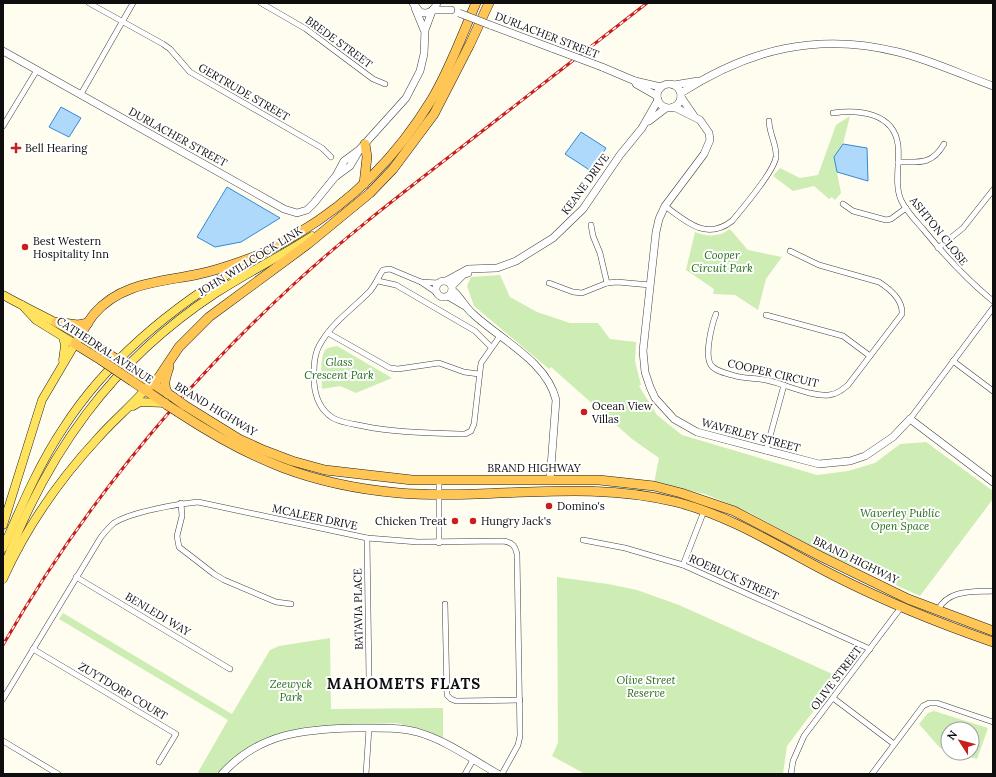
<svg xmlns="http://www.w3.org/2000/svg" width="996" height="777" font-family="Lora,serif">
  <rect width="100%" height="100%" fill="#fffdef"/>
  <g fill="#ceedb5">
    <polygon points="850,116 843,144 834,157 841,193 835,200 832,197 829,199 814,186 793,191 773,176 780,168 800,178 818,175 836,125"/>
    <path d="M730 229 748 250 782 257 766 279 758 310 735 295 713 294 714 289 686 270 695 232C707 237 719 237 730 229Z"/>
    <polygon points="500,275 510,297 537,312 570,323 598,323 610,339 636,342 635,361 641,385 639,386 657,415 682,435 817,475 848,471 875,463 900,444 926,442 993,491 993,499 920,596 825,553 748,512 705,494 654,483 659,458 632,439 551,367 549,369 474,306 467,286 471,277"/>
    <path d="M337 346 392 378 356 393 340 386 322 389C322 377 319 361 325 350 328 347 333 347 337 346Z"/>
    <polygon points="557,577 608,584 637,590 679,605 839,677 787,746 783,774 585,774 552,756 558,743"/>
    <polygon points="63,613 232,714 270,650 279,646 330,638 331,709 443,708 443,738 428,731 396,723 306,727 272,736 244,752 216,774 197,774 228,720 59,619"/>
    <polygon points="934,711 988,728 977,759 957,753 972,753 972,729 948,729 948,750 940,748 919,724 928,713"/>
  </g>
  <g fill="#afd9fb" stroke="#308ad8">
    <polygon points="61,107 81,118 69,137 49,127"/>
    <polygon points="581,132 606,148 591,171 565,154"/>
    <polygon points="843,144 867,148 868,181 837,172 834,157"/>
    <polygon points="227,187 280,218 241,242 215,247 197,237"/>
  </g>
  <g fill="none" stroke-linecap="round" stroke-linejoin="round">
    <g stroke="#414141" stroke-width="6">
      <g id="minor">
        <polyline points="89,3 163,44 170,49 190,72 322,148 331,157"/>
        <polyline points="261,3 306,29 373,79 385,84"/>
        <polyline points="81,94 133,3"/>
        <path d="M833 113C859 109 894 113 898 145 900 162 894 184 901 200 906 211 916 221 923 229 945 256 966 279 993 301"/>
        <polyline points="3,126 37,70"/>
        <path d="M898 162C920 162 932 165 944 144"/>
        <polyline points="843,204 853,211 886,220 891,219 906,208"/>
        <path d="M665 206C687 222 706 241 732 221 742 209 774 172 776 157 777 145 769 133 769 121"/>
        <polyline points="591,225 593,236 600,253 607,283"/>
        <polyline points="938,248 963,228 993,190"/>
        <polyline points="378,281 396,285 475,331 491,347"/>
        <polyline points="421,282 437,293"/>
        <path d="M438 283 421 282 390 269 383 270C378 277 376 284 370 291 355 307 334 321 322 341 313 354 314 367 314 382 315 396 320 410 333 418 342 423 353 424 363 426 397 433 431 433 465 434L471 431 474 424 481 363 500 336"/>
        <polyline points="549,283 573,292 582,293 607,283 617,282 650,285"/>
        <path d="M716 314C712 324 704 355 711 365 715 371 725 373 732 375 743 379 755 378 766 380 785 384 811 397 829 395 837 394 842 390 848 385L902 314C903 300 890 289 879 282L819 265 790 251"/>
        <polyline points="766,315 843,336 870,356"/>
        <polyline points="328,333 390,368 398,369 439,363 464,372 479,374"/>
        <polyline points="953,361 993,391"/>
        <polyline points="910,419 993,308"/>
        <polyline points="766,451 784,385"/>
        <polyline points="439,481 439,543"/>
        <polyline points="181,503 182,516 177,536 179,547 214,574 224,580 276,602 291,604"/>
        <polyline points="367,538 369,679"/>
        <polyline points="583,540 625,548 683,565 870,649"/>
        <polyline points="683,565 704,511"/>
        <polyline points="76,577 230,669"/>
        <polyline points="445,604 447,695 451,699 456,701 520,700"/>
        <path d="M938 610C948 589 973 592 993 591"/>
        <polyline points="33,649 176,734 159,762"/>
        <polyline points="833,698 894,744"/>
        <path d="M3 699 101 537C105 532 109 527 114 523 131 512 177 504 198 502L367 538 418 542 504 541C513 543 515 546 517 554L520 736 518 745 502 774"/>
        <polyline points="3,741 58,774"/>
        <polyline points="366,774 369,728"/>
        <polyline points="465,774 473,760"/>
        <polyline points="791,774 793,761 804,736 902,606"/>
        <polyline points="872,774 923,706 929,703 937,703 993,722"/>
      </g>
    </g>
    <g stroke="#414141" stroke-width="8">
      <g id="tertiary">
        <path d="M413 3 420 12C428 15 434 11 437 3"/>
        <polyline points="415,8 424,30"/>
        <polyline points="433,10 451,10"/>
        <polyline points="490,25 554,49"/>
        <polyline points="3,51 284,209 297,213 307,210 314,203 335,177 350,166 360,149 406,98 420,71 424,54 425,30 432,11"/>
        <polyline points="602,67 635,81 661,87"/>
        <polyline points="635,81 636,84 657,96"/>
        <circle cx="669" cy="96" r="12"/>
        <polyline points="674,85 698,81"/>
        <path d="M681 93C749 49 818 32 898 52 931 60 962 75 993 86"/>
        <polyline points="681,97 694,116"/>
        <polyline points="674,107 700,120 709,133 710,140 704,154 665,206 659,219 656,232 643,351 645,372 650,387 655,398 674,419 697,432 819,464 850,461 865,456 893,437 910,419 993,482"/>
        <polyline points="649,121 666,108"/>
        <polyline points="336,176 344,161 359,150"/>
        <circle cx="444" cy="289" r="8"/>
        <polyline points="446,281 468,269 497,268 516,261 553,238 583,209 620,155 642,128 658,100"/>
        <polyline points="452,286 464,274 468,273"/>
        <path d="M452 290C461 297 464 306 472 313 499 339 547 361 556 400L550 480"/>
        <polyline points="448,296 465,306"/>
        <path d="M222 774C259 733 304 729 356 728 376 728 397 727 417 732 446 740 473 760 498 774"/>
      </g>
    </g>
    <g stroke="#1f1f1f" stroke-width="9">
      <g id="primary">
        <path d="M3 295C28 309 55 321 80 336"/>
        <polyline points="63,360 65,345 63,337"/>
        <polyline points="133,406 140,402 165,403"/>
        <polyline points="3,525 42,400 75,344 36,320 22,305"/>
        <path d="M3 548C21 507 39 464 64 427 110 356 177 303 250 261"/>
        <path d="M3 569C47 453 111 362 216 293 247 273 281 256 312 236"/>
        <path d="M3 579C26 528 60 479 98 438 113 421 130 407 145 390"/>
      </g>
    </g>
    <g stroke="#1f1f1f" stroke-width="10">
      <g id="trunk">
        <polyline points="364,184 367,157 365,144"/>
        <polyline points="56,322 78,325 88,323"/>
        <polyline points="80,336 118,360"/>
        <path d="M101 360 75 344C81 334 87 323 94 314 121 282 162 282 199 274 218 270 247 260 265 252 276 247 286 240 297 234 353 201 398 155 432 99 450 69 462 35 476 3"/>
        <polyline points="138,374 173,397"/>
        <polyline points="132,381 167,405"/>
        <polyline points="145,390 157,380 179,347 209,317 308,244 370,193 393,169 434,114 470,44 489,3"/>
        <path d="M168 394C162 385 166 377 169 367"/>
        <polyline points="184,405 239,439 263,450 292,461 325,470 412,480 599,480 654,486 681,493 734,511 820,556 908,599 993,631"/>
        <path d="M178 412C251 460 310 485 399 493 492 500 584 479 676 502 732 516 782 549 833 575 884 601 938 623 993 642"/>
      </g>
    </g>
    <use href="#minor" stroke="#fff" stroke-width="5"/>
    <use href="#tertiary" stroke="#fff" stroke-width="7"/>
    <use href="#primary" stroke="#ffe35f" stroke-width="8"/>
    <use href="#trunk" stroke="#ffc656" stroke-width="9"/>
    <g stroke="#c91e1b" stroke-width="3">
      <path id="rail" d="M3 645C80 511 180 389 294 284 345 237 400 195 454 153 518 103 583 53 647 3"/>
    </g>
    <use href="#rail" stroke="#fff" stroke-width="1.5" stroke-dasharray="4.5" stroke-linecap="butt"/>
    <g stroke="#414141" stroke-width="8" stroke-linecap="butt">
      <g id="tertiary-bridge">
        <polyline points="459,13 490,25"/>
        <polyline points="554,49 602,67"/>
      </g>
    </g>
    <g stroke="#1f1f1f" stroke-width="10" stroke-linecap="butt">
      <g id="trunk-bridge">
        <polyline points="101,360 132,381"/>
        <polyline points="118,360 138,374"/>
        <polyline points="173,397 184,405"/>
        <polyline points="167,405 178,412"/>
      </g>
    </g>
    <use href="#tertiary-bridge" stroke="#fff" stroke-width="7"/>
    <use href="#trunk-bridge" stroke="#ffc656" stroke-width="9"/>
  </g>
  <g fill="#c91e1b" stroke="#fff" stroke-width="1.5">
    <path d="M14 142h4v4h4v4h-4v4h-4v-4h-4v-4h4z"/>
    <circle cx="25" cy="247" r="4"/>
    <circle cx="584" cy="412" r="4"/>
    <circle cx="549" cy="506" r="4"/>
    <circle cx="455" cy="521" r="4"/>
    <circle cx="473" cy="521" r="4"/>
  </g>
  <g text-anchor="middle" stroke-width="4" stroke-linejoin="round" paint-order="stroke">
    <g font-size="11" fill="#0e0e0e" stroke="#fff">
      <text transform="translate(547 35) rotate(21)" y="4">DURLACHER STREET</text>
      <text transform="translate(339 42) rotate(36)" y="4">BREDE STREET</text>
      <text transform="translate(244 92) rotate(30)" y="4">GERTRUDE STREET</text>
      <text transform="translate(178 137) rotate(29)" y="4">DURLACHER STREET</text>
      <text transform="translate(585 184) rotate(-54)" y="4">KEANE DRIVE</text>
      <text transform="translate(939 231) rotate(51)" y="4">ASHTON CLOSE</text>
      <text transform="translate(250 261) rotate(-32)" y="4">JOHN WILLCOCK LINK</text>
      <text transform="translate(105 350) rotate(33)" y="4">CATHEDRAL AVENUE</text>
      <text transform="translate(773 373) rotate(13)" y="4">COOPER CIRCUIT</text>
      <text transform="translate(216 409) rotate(31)" y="4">BRAND HIGHWAY</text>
      <text transform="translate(751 435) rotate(15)" y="4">WAVERLEY STREET</text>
      <text x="534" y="472">BRAND HIGHWAY</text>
      <text transform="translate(315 517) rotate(12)" y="4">MCALEER DRIVE</text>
      <text transform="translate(856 560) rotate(26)" y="4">BRAND HIGHWAY</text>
      <text transform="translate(734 577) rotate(24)" y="4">ROEBUCK STREET</text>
      <text transform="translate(358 609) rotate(-91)" y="4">BATAVIA PLACE</text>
      <text transform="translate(158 614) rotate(31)" y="4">BENLEDI WAY</text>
      <text transform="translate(836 678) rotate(-53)" y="4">OLIVE STREET</text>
      <text transform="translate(123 691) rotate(31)" y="4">ZUYTDORP COURT</text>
    </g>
    <g font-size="11" fill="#0e0e0e" stroke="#fff" text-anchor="start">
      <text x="25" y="152">Bell Hearing</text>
      <text x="33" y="245">Best Western<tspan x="33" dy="13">Hospitality Inn</tspan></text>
      <text x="592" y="410">Ocean View<tspan x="592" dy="13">Villas</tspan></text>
      <text x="557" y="510">Domino's</text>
      <text x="447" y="525" text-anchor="end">Chicken Treat</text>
      <text x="481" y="525">Hungry Jack's</text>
    </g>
    <g font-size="11" font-style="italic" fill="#246b19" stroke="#fff">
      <text x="722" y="259">Cooper<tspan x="722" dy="13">Circuit Park</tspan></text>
      <text x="339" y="366">Glass<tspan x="339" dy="13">Crescent Park</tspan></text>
      <text x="900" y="517">Waverley Public<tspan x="900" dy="13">Open Space</tspan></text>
      <text x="646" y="684">Olive Street<tspan x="646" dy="13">Reserve</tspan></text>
      <text x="291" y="688">Zeewyck<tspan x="291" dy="13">Park</tspan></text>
    </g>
    <g font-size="15" font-weight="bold" letter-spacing="1" fill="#0e0e0e" stroke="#fff">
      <text x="404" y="689">MAHOMETS FLATS</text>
    </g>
  </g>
  <rect width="996" height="777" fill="none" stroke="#0e0e0e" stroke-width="8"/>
  <g transform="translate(960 741) rotate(306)"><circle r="19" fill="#ffffff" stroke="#9f9f9f"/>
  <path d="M0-3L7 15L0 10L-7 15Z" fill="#c91e1b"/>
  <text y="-6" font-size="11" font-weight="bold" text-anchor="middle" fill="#0e0e0e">N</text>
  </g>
</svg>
